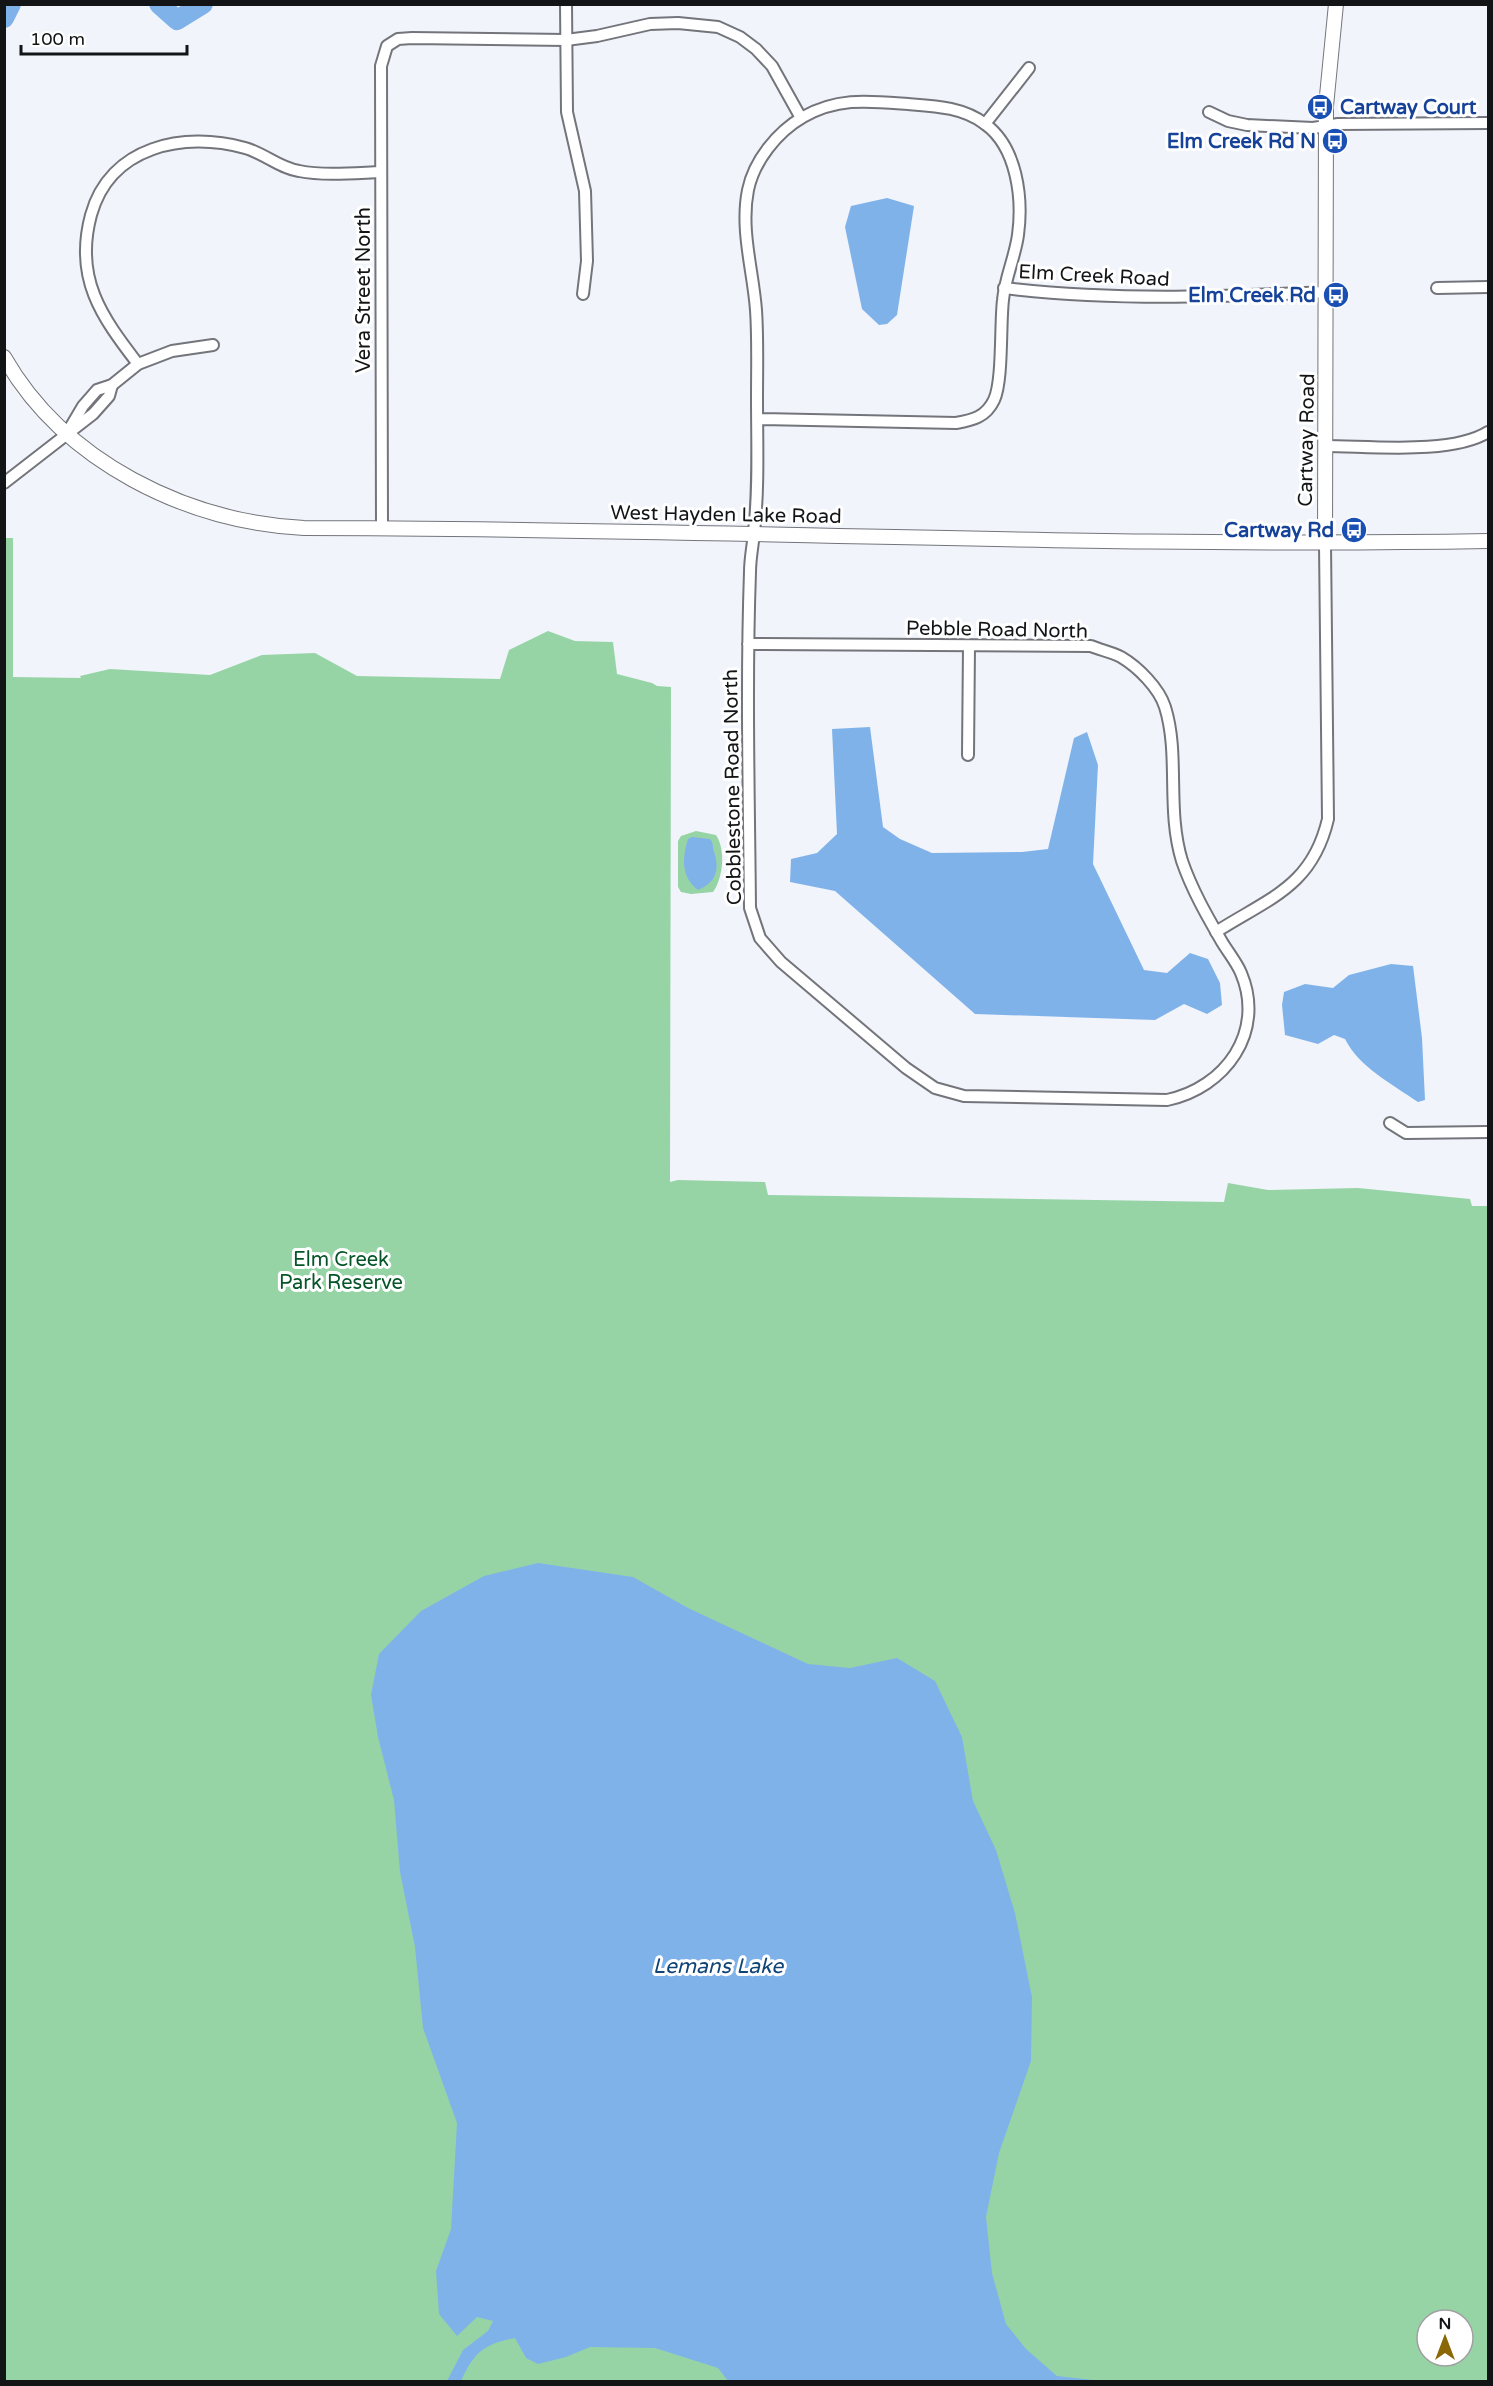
<svg xmlns="http://www.w3.org/2000/svg" width="1493" height="2386" font-family="'Varela Round',sans-serif">
  <rect width="100%" height="100%" fill="#f1f4fb"/>
  <g fill="#96d4a6" fill-rule="evenodd">
    <path d="M5 538H13V677L81 678 80 676 110 669 210 675 262 655 315 653 357 676 500 679 509 650 548 631 575 641 613 642 617 674 652 683 657 686 671 687 670 1182 678 1180 765 1182 768 1195 1224 1202 1228 1183 1268 1190 1358 1188 1470 1199 1472 1206H1488V2381L5 2382ZM1427 2320H1463V2356H1427Z"/>
    <path d="M696 831 716 835C726 850 723 878 713 892L691 894 681 892 678 887V841L681 836Z"/>
  </g>
  <g fill="#80b2ea">
    <polygon points="887,198 914,206 897,315 887,324 879,325 862,309 845,227 851,206"/>
    <polygon points="870,727 883,827 900,839 932,853 1022,852 1048,849 1074,738 1087,732 1098,765 1093,864 1144,970 1167,973 1190,953 1208,959 1220,983 1222,1005 1207,1014 1184,1004 1155,1020 975,1014 835,891 790,882 791,859 817,853 837,834 832,729"/>
    <path d="M692 837 710 839C714 844 712 846 714 852 720 869 716 883 698 890 681 877 682 858 688 839Z"/>
    <path d="M1391 964 1413 966 1422 1038 1425 1100 1418 1102C1392 1084 1359 1067 1345 1039L1334 1035 1318 1044 1285 1035 1282 1005 1284 992 1305 984 1333 988 1349 975Z"/>
    <path d="M538 1563 633 1577 688 1608 808 1664 850 1668 897 1658 935 1681 962 1737 973 1801 996 1850 1015 1913 1032 1997 1031 2061 999 2153 986 2217 992 2273 1006 2324 1026 2349 1057 2376 1102 2381H728L718 2368 655 2348 590 2347 566 2357 538 2364 526 2358 515 2338C483 2344 474 2353 461 2381H447L463 2350 488 2331 493 2321 477 2317 457 2336 439 2314 436 2271 451 2229 457 2123 423 2028 415 1947 400 1872 394 1800 378 1737 371 1695 379 1654 421 1611 484 1576Z"/>
  </g>
  <g fill="none" stroke-linecap="round" stroke-linejoin="round">
    <g stroke="#80b2ea" stroke-width="20">
      <polyline points="159,4 177,20 203,4"/>
      <polyline points="4,18 11,4"/>
    </g>
    <g stroke="#73757b" stroke-width="14">
      <g id="street">
        <polyline points="566,4 567,112 585,191 587,261 583,294"/>
        <polyline points="1209,112 1228,121 1247,125 1313,128 1338,124 1488,123"/>
        <polyline points="985,124 1029,68"/>
        <path d="M1004 288C1111 301 1219 297 1327 292"/>
        <polyline points="1437,288 1488,287"/>
        <path d="M138 364C101 316 74 278 91 215 110 146 184 131 245 148 264 153 279 168 299 171 325 176 355 173 381 172"/>
        <polyline points="67,433 83,406 97,390 112,385 138,364 172,351 213,345"/>
        <path d="M1325 446C1370 446 1451 455 1488 432"/>
        <polyline points="4,483 93,414 109,396 112,385"/>
        <polyline points="382,528 381,66 387,46 398,39 412,38 566,40 597,36 650,24 678,23 718,27 740,37 756,49 772,66 801,118"/>
        <path d="M748 644 1091 646C1100 650 1112 652 1121 657 1138 667 1159 688 1165 707 1180 755 1166 809 1182 861 1192 890 1207 916 1222 942 1228 952 1237 963 1241 973 1266 1032 1225 1088 1167 1100L964 1096 935 1088 906 1068 781 962 760 938 750 908C749 796 746 684 750 572 750 558 753 545 754 532 759 488 757 442 757 398 757 369 758 339 756 310 753 270 740 230 748 190 754 161 777 132 803 117 838 97 869 101 908 104 934 106 963 107 985 124 1017 147 1023 198 1018 235 1015 257 1005 278 1003 300 1000 325 1003 381 994 400 986 417 973 420 956 423L757 419"/>
        <polyline points="968,755 969,646"/>
        <path d="M1216 932C1269 898 1312 887 1328 819L1325 544"/>
        <polyline points="1390,1123 1406,1133 1488,1132"/>
      </g>
    </g>
    <g stroke="#73757b" stroke-width="16">
      <g id="secondary">
        <path d="M4 357C64 462 187 522 304 528 699 528 1094 548 1488 541"/>
        <polyline points="1325,544 1326,106 1336,4"/>
      </g>
    </g>
    <use href="#street" stroke="#fff" stroke-width="10"/>
    <use href="#secondary" stroke="#fff" stroke-width="14"/>
  </g>
  <defs>
    <g id="bus-disc" transform="scale(1.35)"><circle r="9.5" fill="#1a4fb4" stroke="#fff"/><path d="M-5-6H5V4H4V6H2V4H-2V6H-4V4H-5ZM-3.5-4V0h7V-4ZM-3.5 1.2v1.5H-2V1.2ZM2 1.2v1.5H3.5V1.2Z" fill="#fff"/></g>
  </defs>
  <g fill-rule="evenodd">
    <use href="#bus-disc" x="1320" y="107"/>
    <use href="#bus-disc" x="1335" y="141"/>
    <use href="#bus-disc" x="1336" y="295"/>
    <use href="#bus-disc" x="1354" y="530"/>
  </g>
  <g text-anchor="middle" stroke-width="6" stroke-linejoin="round" paint-order="stroke">
    <g font-size="20" font-weight="bold" fill="#164399" stroke="#fff" text-anchor="end">
      <text x="1340" y="114" text-anchor="start">Cartway Court</text>
      <text x="1316" y="148">Elm Creek Rd N</text>
      <text x="1316" y="302">Elm Creek Rd</text>
      <text x="1334" y="537">Cartway Rd</text>
    </g>
    <g font-size="20" fill="#131416" stroke="#fff">
      <text transform="translate(1094 275) rotate(3)" y="7">Elm Creek Road</text>
      <text transform="translate(363 290) rotate(-90)" y="7">Vera Street North</text>
      <text transform="translate(1306 440) rotate(-89)" y="7">Cartway Road</text>
      <text transform="translate(726 514) rotate(1)" y="7">West Hayden Lake Road</text>
      <text transform="translate(997 629) rotate(1)" y="7">Pebble Road North</text>
      <text transform="translate(732 787) rotate(-91)" y="7">Cobblestone Road North</text>
    </g>
    <g font-size="20" fill="#055528" stroke="#fff">
      <text x="341" y="1266">Elm Creek<tspan x="341" dy="23">Park Reserve</tspan></text>
    </g>
    <g font-size="21" font-style="italic" fill="#0f4477" stroke="#fff">
      <text x="718" y="1973">Lemans Lake</text>
    </g>
  </g>
  <rect width="1493" height="2386" fill="none" stroke="#131416" stroke-width="12"/>
  <g transform="translate(1445 2338)"><circle r="28" fill="#ffffff" stroke="#a1a1a2" stroke-width="1.5"/>
  <path d="M0-4.5L10 22L0 15L-10 22Z" fill="#8a6806"/>
  <text y="-9" font-size="16" font-weight="bold" text-anchor="middle" fill="#131416">N</text>
  </g>
  <path d="M21 45v9h166v-9" fill="none" stroke="#131416" stroke-width="3"/>
  <text x="30" y="45" font-size="18" fill="#131416" stroke="#ffffff" stroke-width="4.5" paint-order="stroke">100 m</text>
</svg>
